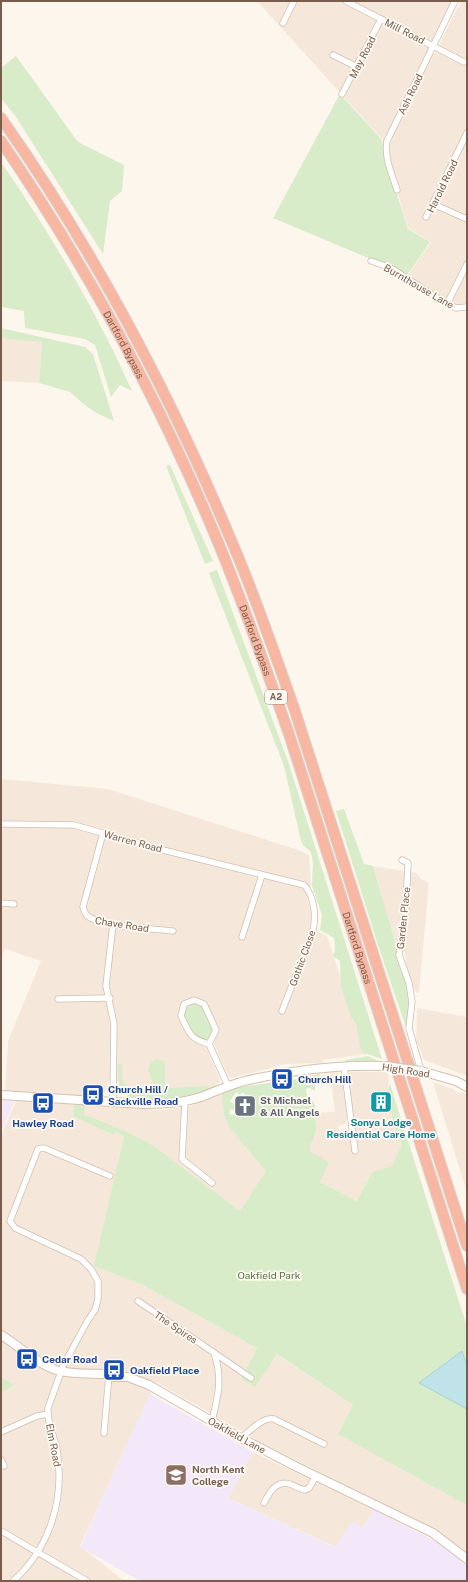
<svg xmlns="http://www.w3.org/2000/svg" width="468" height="1582" font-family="'Public Sans',sans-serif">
  <rect width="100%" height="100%" fill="#fdf6ec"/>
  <g fill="#f5e8da">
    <polygon points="257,1 453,1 429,50 435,53 461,1 467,1 467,306 456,307 407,277 431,242 408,228 382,139"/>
    <polygon points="1,334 42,342 39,383 1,381"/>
    <polygon points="1,779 108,789 295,849 309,855 311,885 307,897 313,918 311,929 327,936 366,1054 323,1060 323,1063 286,1064 231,1078 228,1076 214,1044 214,1040 203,1046 206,1047 219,1077 220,1083 185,1096 155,1099 127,1098 127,1094 119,1094 119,1081 108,1081 107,1090 103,1093 82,1092 82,1097 5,1091 8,1041 41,961 5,949 1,961"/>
    <polygon points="373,866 416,873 421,879 429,883 419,993 416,993 406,968 405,952 398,951"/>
    <polygon points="417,1008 467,1017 467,1076 424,1060 416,1040"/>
    <polygon points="338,1072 340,1075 342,1081 347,1117 345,1124 338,1126 339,1132 347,1132 351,1140 357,1140 348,1083 349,1072 387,1072 389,1078 387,1102 402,1146 392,1167 372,1172 357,1201 320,1182 310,1152 310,1113 335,1112 330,1073"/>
    <polygon points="433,1082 453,1089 458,1093 461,1092 467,1095 467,1193"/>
    <polygon points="222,1094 224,1115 229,1127 267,1171 240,1211 154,1146 125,1131 84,1114 85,1105 163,1110 190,1106"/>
    <polygon points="16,1101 74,1104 73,1116 114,1134 115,1132 124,1136 95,1266 141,1284 257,1348 241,1379 255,1387 276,1354 353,1405 458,1500 467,1505 467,1553 434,1530 264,1444 156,1382 80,1546 124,1581 1,1581 1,1136"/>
    <polygon points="253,1452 374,1510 363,1528 352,1522 336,1547 228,1498"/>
  </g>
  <g fill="#f3e8fa">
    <polygon points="1,1100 14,1102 1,1134"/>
    <polygon points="150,1394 253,1452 228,1498 335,1547 352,1522 363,1528 374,1510 439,1543 467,1564 467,1581 140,1581 80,1547"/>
  </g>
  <g fill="#d8ecc9" fill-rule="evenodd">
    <polygon points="16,56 78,142 124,165 122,191 110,201 103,254 16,117 1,98 1,68"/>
    <polygon points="340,94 381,139 385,150 386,159 408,229 430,242 406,277 373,260 273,218"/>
    <path d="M1 162C50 233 97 312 132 391L120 385 111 397 95 345 85 339 25 328 24 311 1 307Z"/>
    <polygon points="1,328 85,347 93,354 114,421 98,414 86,406 70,392 39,383 42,342 1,338"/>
    <polygon points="170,465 213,561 205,564 166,466"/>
    <polygon points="217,570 289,764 382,1059 367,1054 345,1058 366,1054 361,1051 356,1024 351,1017 341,988 340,961 333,956 335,950 334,938 320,930 322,915 312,886 313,862 311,852 303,845 301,841 284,766 209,573"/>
    <polygon points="344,809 364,864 373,866 398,951 400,968 408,986 410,998 407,1030 377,942 336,811"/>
    <polygon points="195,1003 204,1007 214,1030 210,1037 203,1040 193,1036 183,1015 185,1007"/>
    <polygon points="368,1056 378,1061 347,1063 345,1060"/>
    <path d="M156 1059 164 1061 165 1066V1090L171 1088 204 1086 209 1087 220 1084C198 1098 153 1101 127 1098V1094H119L118 1064H122V1081L133 1090 140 1088H150L154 1085 148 1070 150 1064Z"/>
    <path d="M319 1074 324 1078 315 1082V1091L309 1088 306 1089 308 1101H313L316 1107 312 1111C317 1125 318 1130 311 1143H310V1152L329 1162 320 1182 357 1201 372 1172 392 1166 402 1145C397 1132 383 1096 390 1084L467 1327V1366L462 1351 420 1383 467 1409V1505L338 1434 353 1405 277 1354 255 1387 241 1379 257 1348 141 1284 94 1266 124 1136 115 1132 114 1135 73 1116 74 1104 85 1105 84 1114 125 1131 154 1146 240 1211 266 1171 229 1127 224 1115 222 1094 239 1087 305 1078 308 1076ZM236 1092 240 1095 242 1092 255 1103 247 1114 245 1113 242 1116 229 1114 231 1109 241 1112 242 1111 230 1101Z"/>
    <polygon points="1,1377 14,1385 1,1393"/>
  </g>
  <polygon fill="#bfe3e8" stroke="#a5d3da" points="462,1351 467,1366 467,1409 419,1383"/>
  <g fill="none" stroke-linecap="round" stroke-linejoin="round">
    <g stroke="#d1beb0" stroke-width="7">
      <g id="street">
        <polyline points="346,1 464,62"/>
        <polyline points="283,23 294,1"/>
        <polyline points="333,55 357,67"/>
        <polyline points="342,94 381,19"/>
        <path d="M397 190C392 174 384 158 387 141L455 1"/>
        <polyline points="433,204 467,219"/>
        <polyline points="426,217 467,133"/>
        <polyline points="371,261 391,268 447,304 456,308 467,307"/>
        <polyline points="447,304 467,264"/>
        <path d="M1 824 74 825 163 850 304 885C315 897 316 917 313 931L282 1011"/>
        <path d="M103 833 83 907C84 911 85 915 89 917 102 926 154 929 173 931"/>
        <polyline points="402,860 408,863 406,907 399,955 409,983 412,1002 409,1028 421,1071"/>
        <polyline points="1,903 14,904"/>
        <polyline points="113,924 106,986 114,1024 113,1102"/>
        <polyline points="242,937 262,875"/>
        <polyline points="58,999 110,998"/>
        <path d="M209 1044 216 1030 204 1004 194 1000 184 1004 181 1016C190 1034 189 1038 209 1044L228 1086"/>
        <polyline points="344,1067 355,1151"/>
        <polyline points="185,1101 182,1159 212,1183"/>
        <polyline points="138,1301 251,1378"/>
        <path d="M212 1421C218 1396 223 1378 214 1353"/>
        <polyline points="1,1432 37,1416 48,1414"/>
        <polyline points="104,1433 109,1374"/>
        <path d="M241 1438C250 1431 262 1417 274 1419L324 1444"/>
        <polyline points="1,1460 4,1466"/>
        <path d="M264 1503C269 1493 276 1480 290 1484 295 1486 299 1489 305 1490L309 1488 316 1476"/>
        <polyline points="1,1531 87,1581"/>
        <path d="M13 1581C50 1548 65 1499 57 1450 55 1437 46 1421 48 1408L63 1366 88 1320 95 1310 98 1299V1281L91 1269 81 1259 15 1228 10 1221 38 1149 44 1148 110 1176"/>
      </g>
    </g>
    <g stroke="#d6c0b0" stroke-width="10">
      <g id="secondary">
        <polyline points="421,1071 456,1081 467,1087"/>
        <path d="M1 1095 143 1104C163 1104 182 1103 201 1097 214 1092 227 1086 241 1082 285 1071 339 1064 385 1066"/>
        <path d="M1 1335C19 1346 36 1363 56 1370 72 1375 92 1373 109 1374L114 1377H128L149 1385 241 1438 297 1467 433 1533 467 1559"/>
      </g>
    </g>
    <g stroke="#dad1cd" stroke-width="12">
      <g id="highway">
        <path d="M1 118C93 249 169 392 231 540 255 595 274 652 294 708L467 1246"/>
        <path id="s1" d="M1 141C87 267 162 406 220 547 245 608 267 671 289 734L467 1289"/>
      </g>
    </g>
    <use href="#street" stroke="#fff" stroke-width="5.5"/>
    <use href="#secondary" stroke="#fff" stroke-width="8"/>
    <use href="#highway" stroke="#f7b7a3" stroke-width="10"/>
    <g stroke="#d6c0b0" stroke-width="10" stroke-linecap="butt">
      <polyline id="secondary-bridge" points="385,1066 421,1071"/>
    </g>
    <use href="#secondary-bridge" stroke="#fff" stroke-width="8"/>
  </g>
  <defs>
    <g id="bus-square" transform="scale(1.15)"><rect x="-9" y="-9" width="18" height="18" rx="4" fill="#1a4fb4" stroke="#fffaf3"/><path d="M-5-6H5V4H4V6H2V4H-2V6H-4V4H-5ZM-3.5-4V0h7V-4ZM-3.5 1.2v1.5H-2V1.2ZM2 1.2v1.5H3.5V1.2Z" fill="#fff"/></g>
    <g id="building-square" transform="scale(1.15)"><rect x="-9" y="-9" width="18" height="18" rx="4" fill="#0f9aa8" stroke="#fffaf3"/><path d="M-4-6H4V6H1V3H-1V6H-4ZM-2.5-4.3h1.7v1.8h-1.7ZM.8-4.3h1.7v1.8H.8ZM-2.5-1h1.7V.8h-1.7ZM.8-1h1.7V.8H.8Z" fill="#fff"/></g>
    <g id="church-square" transform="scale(1.15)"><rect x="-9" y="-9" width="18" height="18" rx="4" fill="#6b7280" stroke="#fffaf3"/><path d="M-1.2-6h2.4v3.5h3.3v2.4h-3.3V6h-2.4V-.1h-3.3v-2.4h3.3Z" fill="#fff"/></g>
    <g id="university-square" transform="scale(1.15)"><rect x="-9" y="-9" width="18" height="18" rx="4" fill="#8d6e63" stroke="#fffaf3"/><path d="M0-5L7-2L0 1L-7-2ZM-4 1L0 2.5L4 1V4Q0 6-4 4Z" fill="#fff"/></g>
  </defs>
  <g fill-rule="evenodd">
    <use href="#bus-square" x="282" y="1079"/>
    <use href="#bus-square" x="93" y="1095"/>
    <use href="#building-square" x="381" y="1102"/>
    <use href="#bus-square" x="43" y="1103"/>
    <use href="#church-square" x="245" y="1106"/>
    <use href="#bus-square" x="27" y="1359"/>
    <use href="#bus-square" x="114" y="1370"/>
    <use href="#university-square" x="176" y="1475"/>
  </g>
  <g text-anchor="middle" stroke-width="3.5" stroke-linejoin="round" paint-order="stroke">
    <rect fill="#fffaf3" stroke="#a28b7f" stroke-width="1" x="265" y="690" width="22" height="14" rx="3"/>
    <g font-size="9" font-weight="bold" fill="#7a5c4d">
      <text x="276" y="700">A2</text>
    </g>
    <g font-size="10" fill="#7a5c4d" stroke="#fffaf3">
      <text transform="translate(405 31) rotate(27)" y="4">Mill Road</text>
      <text transform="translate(362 57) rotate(-63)" y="4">May Road</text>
      <text transform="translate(410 94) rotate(-64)" y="4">Ash Road</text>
      <text transform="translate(442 186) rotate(-64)" y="4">Harold Road</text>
      <text transform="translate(419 286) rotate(30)" y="4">Burnthouse Lane</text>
      <text dy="4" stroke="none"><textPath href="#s1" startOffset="238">Dartford Bypass</textPath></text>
      <text dy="4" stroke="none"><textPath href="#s1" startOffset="562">Dartford Bypass</textPath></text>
      <text transform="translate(133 841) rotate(15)" y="4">Warren Road</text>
      <text transform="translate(403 918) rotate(-84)" y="4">Garden Place</text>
      <text transform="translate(122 924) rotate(9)" y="4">Chave Road</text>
      <text dy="4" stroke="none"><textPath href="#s1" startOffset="886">Dartford Bypass</textPath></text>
      <text transform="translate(302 958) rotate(-70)" y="4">Gothic Close</text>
      <text transform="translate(406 1070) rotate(9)" y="4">High Road</text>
      <text transform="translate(176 1327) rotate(34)" y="4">The Spires</text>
      <text transform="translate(237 1435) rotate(29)" y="4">Oakfield Lane</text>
      <text transform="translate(54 1445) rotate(79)" y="4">Elm Road</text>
    </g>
    <g font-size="10" font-weight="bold" fill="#164399" stroke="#fffaf3" text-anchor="start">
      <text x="298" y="1083">Church Hill</text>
      <text x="108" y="1093">Church Hill /<tspan x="108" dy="12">Sackville Road</tspan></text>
      <text x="43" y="1127" text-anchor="middle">Hawley Road</text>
      <text x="42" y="1363">Cedar Road</text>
      <text x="130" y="1374">Oakfield Place</text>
    </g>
    <g font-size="10" font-weight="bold" fill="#5b616d" stroke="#fffaf3" text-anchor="start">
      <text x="260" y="1104">St Michael<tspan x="260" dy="12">&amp; All Angels</tspan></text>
    </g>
    <g font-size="10" font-weight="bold" fill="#0d838f" stroke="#fffaf3">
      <text x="381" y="1126">Sonya Lodge<tspan x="381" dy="12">Residential Care Home</tspan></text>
    </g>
    <g font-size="10" fill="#537a41" stroke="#fffaf3">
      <text x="269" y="1279">Oakfield Park</text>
    </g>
    <g font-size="10" font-weight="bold" fill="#785e54" stroke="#fffaf3" text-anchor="start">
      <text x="192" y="1473">North Kent<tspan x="192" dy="12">College</tspan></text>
    </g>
  </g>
  <rect width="468" height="1582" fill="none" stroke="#7a5c4d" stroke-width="4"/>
</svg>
